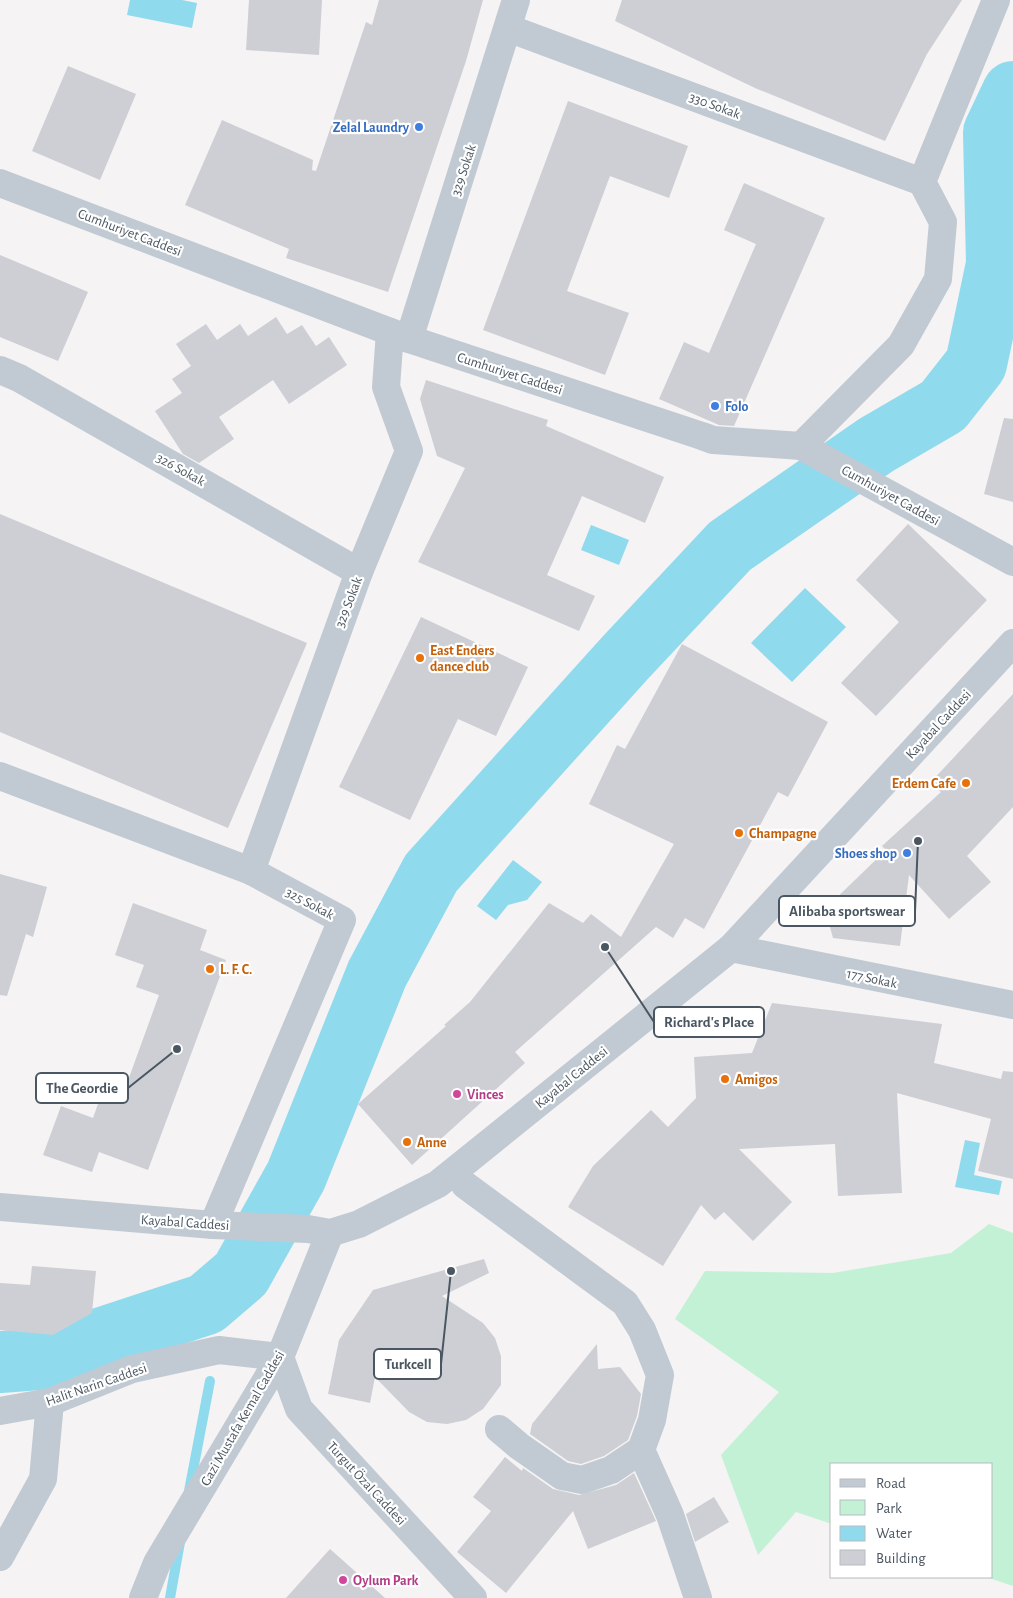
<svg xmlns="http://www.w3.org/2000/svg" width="1013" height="1598" font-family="'Alegreya Sans',sans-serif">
  <rect width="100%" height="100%" fill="#f5f3f3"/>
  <polygon fill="#c3f1d5" points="989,1224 1013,1233 1013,1586 986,1577 992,1577 992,1464 832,1464 832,1524 796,1512 758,1555 721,1455 779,1392 675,1319 705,1271 833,1273 951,1253"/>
  <g fill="#90daee">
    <polygon points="130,0 182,0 197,3 192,28 127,15"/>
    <polygon points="591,525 629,540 619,565 581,550"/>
    <polygon points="805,588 846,627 792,682 751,643"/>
    <polygon points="513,860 542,882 527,900 508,905 496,920 477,906"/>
    <polygon points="965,1140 980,1143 974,1175 1002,1181 999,1195 955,1187"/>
  </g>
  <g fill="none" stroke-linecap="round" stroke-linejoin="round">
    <g stroke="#90daee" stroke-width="10">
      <polyline points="220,1321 227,1286"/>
      <polyline points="189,1491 210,1381"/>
      <polyline points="170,1598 180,1542"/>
    </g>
    <polyline stroke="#90daee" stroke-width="62" points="0,1362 39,1359 206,1304 241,1274 296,1176 377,974 431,873 625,658 730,546 876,445 943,406 976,364 997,264 994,132 1013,92"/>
  </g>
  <g fill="#cdcfd5">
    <polygon points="249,0 322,0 319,55 246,50"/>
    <polygon points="379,0 483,0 466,61 388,292 286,258 289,249 185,205 222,120 313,160 312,170 316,171 366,22 372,25"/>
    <polygon points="622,0 962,0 927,54 885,141 755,88 615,21"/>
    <polygon points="68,66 136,94 100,180 32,151"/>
    <polygon points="568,101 688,146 669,198 610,176 567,291 629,313 605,375 483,330"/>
    <polygon points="744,183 825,218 734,426 719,425 659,399 684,342 709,353 756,244 724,230"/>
    <polygon points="0,255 88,292 58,361 0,337"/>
    <polygon points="276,317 287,334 302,325 316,346 329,337 347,365 289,404 273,380 219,417 234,439 199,463 183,454 155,411 182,393 172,379 191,366 176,344 206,324 217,340 240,324 248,336"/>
    <polygon points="426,380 548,420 546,426 664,477 645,523 582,496 547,575 595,596 579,631 418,562 465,468 437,456 420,399"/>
    <polygon points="1004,418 1013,419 1013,502 984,494"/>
    <polygon points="0,514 307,643 228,828 0,732"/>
    <polygon points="908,524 987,600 876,716 841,683 899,622 856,580"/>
    <polygon points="421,617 528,667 496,736 458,719 410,820 339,787"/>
    <polygon points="682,644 828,722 788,797 778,792 704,929 685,918 673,938 656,927 515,1052 525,1063 412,1165 358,1104 446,1026 444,1025 470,1002 549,903 583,923 591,914 621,937 674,844 589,804 617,745 625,749"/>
    <polygon points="1013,694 1013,807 967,856 991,882 949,919 909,875 900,946 833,938 825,909 886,850 882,846 941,792 930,783"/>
    <polygon points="0,874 47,887 33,937 26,934 7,996 0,995"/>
    <polygon points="133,903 207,930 200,950 226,960 148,1170 99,1152 92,1172 43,1155 61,1106 93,1118 103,1090 122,1097 159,995 136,987 144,965 115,955"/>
    <polygon points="772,1003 942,1024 934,1063 1001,1079 1003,1071 1013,1072 1013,1179 978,1171 991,1119 897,1093 902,1193 838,1196 835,1144 739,1149 792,1202 753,1241 724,1212 715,1220 701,1205 663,1266 568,1207 593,1166 651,1110 668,1127 696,1098 694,1057 752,1053"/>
    <polygon points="484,1259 489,1273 442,1296 483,1323 495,1338 501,1356 501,1385 483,1409 466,1420 447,1424 427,1422 409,1412 375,1377 370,1403 328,1394 339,1340 373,1290"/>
    <polygon points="32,1266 96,1271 92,1313 53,1335 0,1330 0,1283 30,1285"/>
    <polygon points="597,1344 598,1369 620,1367 641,1394 637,1416 628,1440 604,1456 581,1464 568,1461 530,1434 532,1424"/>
    <polygon points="505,1457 522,1471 523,1468 553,1489 579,1495 616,1485 634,1473 656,1521 588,1549 573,1511 506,1593 457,1552 491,1511 473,1497"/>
    <polygon points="714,1497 729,1522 695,1542 686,1514"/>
    <polygon points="330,1549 385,1598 286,1598"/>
  </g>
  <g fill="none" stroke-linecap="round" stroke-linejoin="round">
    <g stroke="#c1cad2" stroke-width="28">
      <polyline points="508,28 922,182"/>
      <polyline points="0,183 409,339 702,436 713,440 801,446 1013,562"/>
      <polyline points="409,339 516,0"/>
      <polyline points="0,370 19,378 359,572"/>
      <polyline points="801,446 901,345 938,279 943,222 922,182 996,0"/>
      <polyline points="0,776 251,871 342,920 213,1225"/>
      <polyline points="251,871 359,572 409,451 386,387 390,332"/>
      <polyline points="731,948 1013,1005"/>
      <polyline points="465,1185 625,1303 642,1330 660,1375 652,1420 641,1450 611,1470 582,1480 562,1476 519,1446 499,1429"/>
      <polyline points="0,1411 50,1402 132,1369 219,1350 280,1357 299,1409 473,1598"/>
      <polyline points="641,1450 670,1515 698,1598"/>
      <polyline points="0,1557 43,1479 50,1402"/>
    </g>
    <g stroke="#c1cad2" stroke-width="28">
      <polyline points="0,1207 213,1225 308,1229 330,1233 359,1224 438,1184 731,948 1013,643"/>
      <polyline points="143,1598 157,1563 280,1357 330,1233"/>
    </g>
  </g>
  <g fill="#3f7fe0" stroke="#fff" stroke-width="2">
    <circle cx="419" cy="127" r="5"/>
    <circle cx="715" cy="406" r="5"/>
    <circle cx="907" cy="853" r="5"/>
  </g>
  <g fill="#e8710a" stroke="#fff" stroke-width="2">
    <circle cx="420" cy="658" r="5"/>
    <circle cx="966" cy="783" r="5"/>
    <circle cx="739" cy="833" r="5"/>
    <circle cx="210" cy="969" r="5"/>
    <circle cx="725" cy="1079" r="5"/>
    <circle cx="407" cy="1142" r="5"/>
  </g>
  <g fill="#d1479c" stroke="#fff" stroke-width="2">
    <circle cx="457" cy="1094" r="5"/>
    <circle cx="343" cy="1580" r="5"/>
  </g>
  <g text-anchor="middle" stroke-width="4.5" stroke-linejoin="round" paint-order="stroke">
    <g font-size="14" fill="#4a5661" stroke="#fff">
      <text transform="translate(715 105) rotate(20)" y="5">330 Sokak</text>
      <text transform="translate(463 170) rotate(-72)" y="5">329 Sokak</text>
      <text transform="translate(130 232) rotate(21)" y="5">Cumhuriyet Caddesi</text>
      <text transform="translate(510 373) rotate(18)" y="5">Cumhuriyet Caddesi</text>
      <text transform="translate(181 469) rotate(29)" y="5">326 Sokak</text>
      <text transform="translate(891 495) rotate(29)" y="5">Cumhuriyet Caddesi</text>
      <text transform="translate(348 602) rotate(-69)" y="5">329 Sokak</text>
      <text transform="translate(938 724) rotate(-47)" y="5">Kayabal Caddesi</text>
      <text transform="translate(310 903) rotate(28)" y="5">325 Sokak</text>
      <text transform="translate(872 978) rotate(12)" y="5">177 Sokak</text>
      <text transform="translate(571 1077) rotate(-39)" y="5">Kayabal Caddesi</text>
      <text transform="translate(185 1222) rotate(4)" y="5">Kayabal Caddesi</text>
      <text transform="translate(96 1384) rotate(-19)" y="5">Halit Narin Caddesi</text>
      <text transform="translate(242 1418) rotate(-60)" y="5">Gazi Mustafa Kemal Caddesi</text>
      <text transform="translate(367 1483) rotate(47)" y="5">Turgut Özal Caddesi</text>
    </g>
    <g font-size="14" font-weight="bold" fill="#366cbe" stroke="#fff" text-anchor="end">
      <text x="409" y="132">Zelal Laundry</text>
      <text x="725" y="411" text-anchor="start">Folo</text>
      <text x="897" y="858">Shoes shop</text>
    </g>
    <g font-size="14" font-weight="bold" fill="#c56008" stroke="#fff" text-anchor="start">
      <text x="430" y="655">East Enders<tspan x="430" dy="16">dance club</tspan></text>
      <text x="956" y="788" text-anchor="end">Erdem Cafe</text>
      <text x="749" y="838">Champagne</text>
      <text x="220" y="974">L. F. C.</text>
      <text x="735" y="1084">Amigos</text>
      <text x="417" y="1147">Anne</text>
    </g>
    <g font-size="14" font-weight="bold" fill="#b23c85" stroke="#fff" text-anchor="start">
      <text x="467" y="1099">Vinces</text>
      <text x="353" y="1585">Oylum Park</text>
    </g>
  </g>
  <path fill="none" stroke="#4a5661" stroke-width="2" d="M918 841L915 911M605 947L654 1022M177 1049L128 1088M451 1271L441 1364"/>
  <g fill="#4a5661" stroke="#fff" stroke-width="2">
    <circle cx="918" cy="841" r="5"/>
    <circle cx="605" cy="947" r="5"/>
    <circle cx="177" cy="1049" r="5"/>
    <circle cx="451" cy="1271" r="5"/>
  </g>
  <g fill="#fff" stroke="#4a5661" stroke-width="2">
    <rect x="779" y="896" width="136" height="30" rx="5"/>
    <rect x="654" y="1007" width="110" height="30" rx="5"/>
    <rect x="36" y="1073" width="92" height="30" rx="5"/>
    <rect x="374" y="1349" width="67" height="30" rx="5"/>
  </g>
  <g font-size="15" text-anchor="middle" font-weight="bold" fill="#4a5661">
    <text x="847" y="916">Alibaba sportswear</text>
    <text x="709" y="1027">Richard's Place</text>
    <text x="82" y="1093">The Geordie</text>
    <text x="408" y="1369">Turkcell</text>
  </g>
  <rect x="830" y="1463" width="162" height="115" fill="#ffffff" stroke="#b7bbc0"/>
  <rect x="840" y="1479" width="25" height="8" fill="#c1cad2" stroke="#b7bbc0"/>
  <text x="876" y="1488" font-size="15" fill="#4a5661">Road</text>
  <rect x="840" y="1500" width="25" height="15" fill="#c3f1d5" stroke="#b7bbc0"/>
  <text x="876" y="1513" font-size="15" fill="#4a5661">Park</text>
  <rect x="840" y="1526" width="25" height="15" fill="#90daee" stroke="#b7bbc0"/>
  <text x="876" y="1538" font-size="15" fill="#4a5661">Water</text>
  <rect x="840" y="1550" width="25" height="15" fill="#cdcfd5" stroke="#b7bbc0"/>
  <text x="876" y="1563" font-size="15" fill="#4a5661">Building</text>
</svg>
